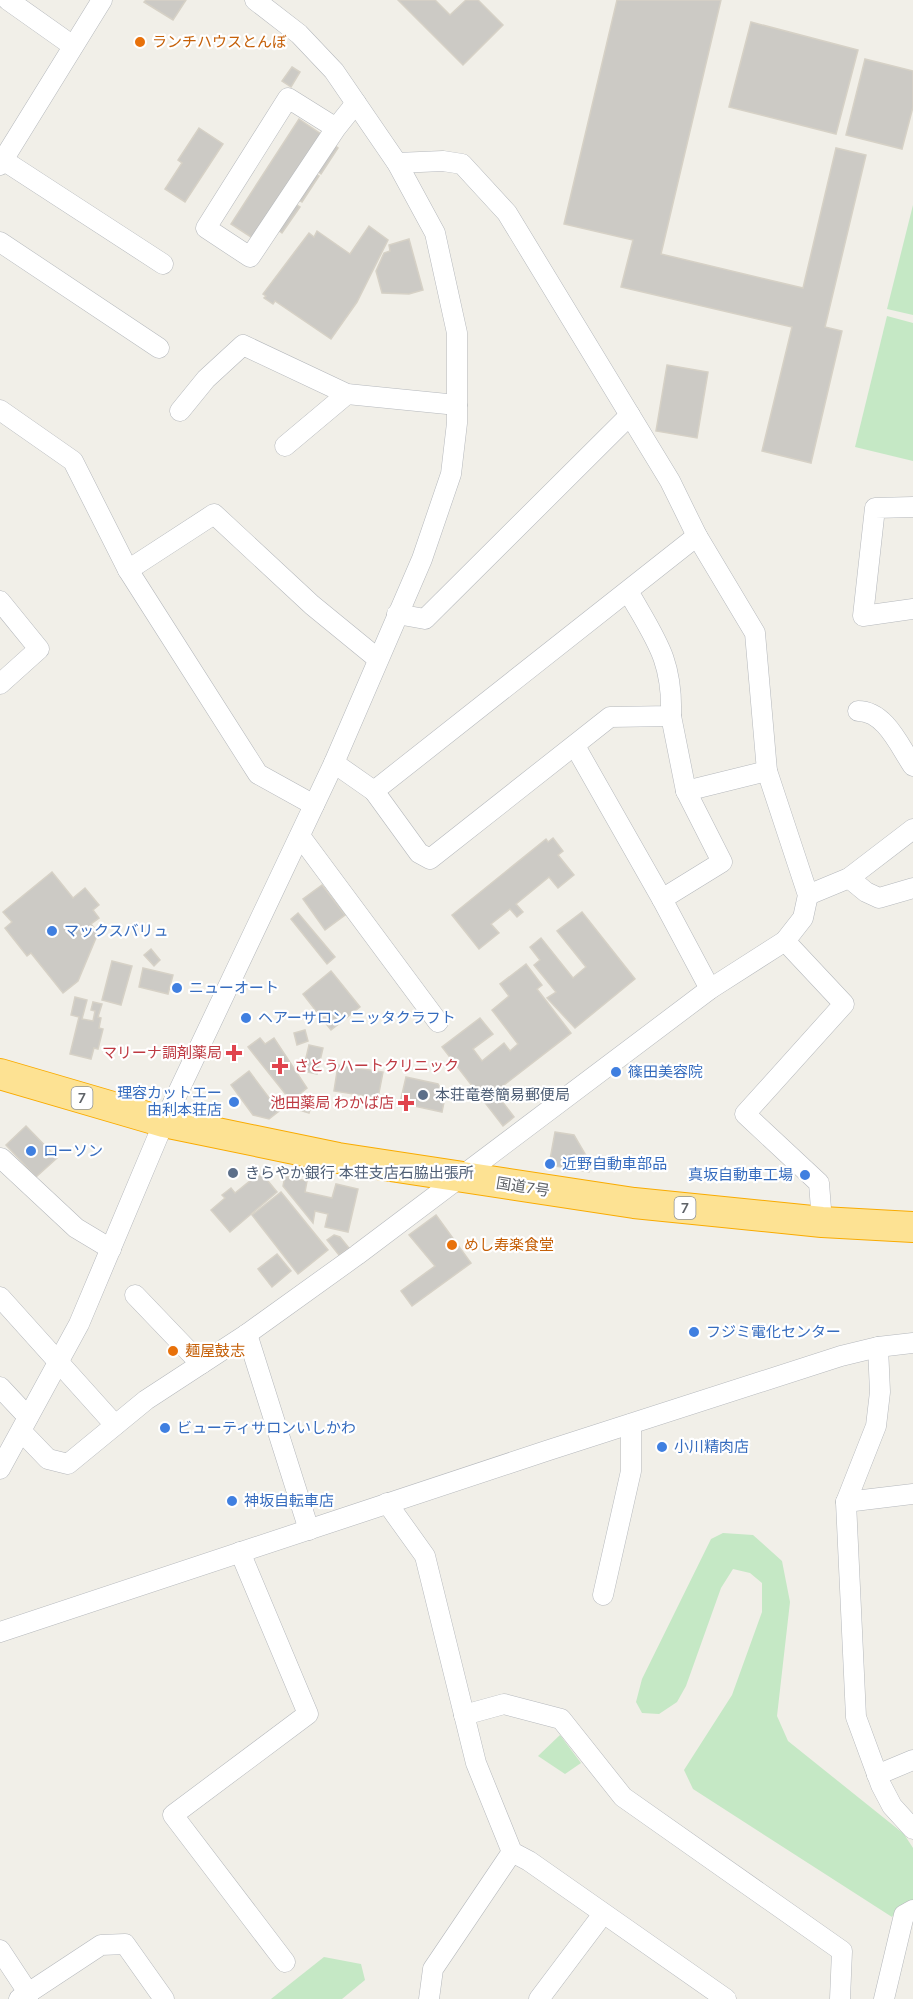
<svg xmlns="http://www.w3.org/2000/svg" width="913" height="1999" font-family="'Nunito Sans','Noto Sans JP',sans-serif">
  <rect width="100%" height="100%" fill="#f1efe8"/>
  <g fill="#c5e8c5">
    <polygon points="913,205 913,315 887,309"/>
    <polygon points="887,316 913,323 913,461 855,447"/>
    <polygon points="723,1533 753,1535 782,1561 790,1602 777,1716 788,1741 904,1834 913,1848 913,1901 899,1906 892,1917 693,1789 684,1770 732,1695 762,1612 762,1583 750,1573 733,1569 721,1588 686,1686 677,1702 659,1714 642,1713 636,1702 642,1679 711,1539"/>
    <polygon points="560,1735 581,1763 565,1774 538,1756"/>
    <polygon points="324,1957 361,1964 365,1980 342,1999 271,1999"/>
  </g>
  <g fill="#cccac5" stroke="#d6d1c6" stroke-width="1.5">
    <polygon points="146,0 186,0 173,20 144,2"/>
    <polygon points="398,0 435,0 450,15 466,0 478,0 503,25 463,65"/>
    <polygon points="617,0 721,0 661,254 803,288 836,148 866,155 825,327 842,331 811,463 762,451 792,327 621,287 633,240 564,224"/>
    <polygon points="751,22 858,50 836,134 729,107"/>
    <polygon points="865,59 913,71 913,107 902,149 846,135"/>
    <polygon points="292,67 300,72 291,87 282,81"/>
    <polygon points="299,119 321,134 254,239 231,224"/>
    <polygon points="199,128 223,144 185,202 165,189 182,163 178,160"/>
    <polygon points="333,144 338,148 321,174 316,170"/>
    <polygon points="314,173 319,176 302,202 297,199"/>
    <polygon points="294,203 300,207 282,233 277,229"/>
    <polygon points="369,226 388,240 357,302 331,339 275,301 273,304 264,298 266,296 263,294 309,233 314,237 317,231 350,254"/>
    <polygon points="409,239 423,290 409,294 382,293 376,271 384,253 390,251 389,245"/>
    <polygon points="667,365 708,372 697,438 656,431"/>
    <polygon points="553,838 563,851 558,855 574,875 558,888 549,877 516,904 523,912 517,917 510,909 491,924 499,933 479,949 452,915 546,839 548,842"/>
    <polygon points="52,872 73,898 85,888 99,905 93,910 99,918 91,924 98,933 78,981 63,993 31,953 27,956 5,928 12,922 3,912"/>
    <polygon points="322,885 345,915 325,930 303,899"/>
    <polygon points="582,912 635,979 575,1028 547,998 556,992 534,965 540,960 530,947 541,938 573,978 586,967 557,931"/>
    <polygon points="298,913 335,957 327,964 291,919"/>
    <polygon points="151,949 160,960 154,966 144,955"/>
    <polygon points="112,961 132,966 121,1005 102,1000"/>
    <polygon points="526,964 542,985 537,989 571,1033 495,1092 514,1117 503,1126 442,1047 480,1018 493,1034 473,1049 482,1061 504,1043 510,1051 518,1044 492,1010 509,996 500,984"/>
    <polygon points="143,968 173,975 168,994 139,987"/>
    <polygon points="331,971 360,1007 331,1030 303,994"/>
    <polygon points="75,997 87,1000 82,1019 93,1021 95,1011 91,1010 93,1002 102,1004 98,1017 101,1018 99,1028 103,1029 98,1049 94,1048 91,1059 70,1054 79,1017 71,1015"/>
    <polygon points="305,1030 308,1041 297,1045 294,1033"/>
    <polygon points="260,1038 265,1044 274,1038 307,1088 291,1101 248,1047"/>
    <polygon points="309,1045 323,1048 317,1074 303,1071"/>
    <polygon points="338,1065 383,1072 378,1098 334,1091"/>
    <polygon points="249,1071 279,1111 269,1119 253,1115 231,1085"/>
    <polygon points="406,1077 438,1084 445,1097 442,1112 400,1103"/>
    <polygon points="301,1096 313,1099 309,1113 296,1109"/>
    <polygon points="26,1126 57,1158 36,1177 6,1145"/>
    <polygon points="555,1132 574,1135 591,1164 589,1172 549,1165"/>
    <polygon points="263,1175 277,1192 230,1232 211,1210 225,1198 222,1195 231,1188 235,1193 256,1176"/>
    <polygon points="285,1176 307,1181 305,1192 332,1198 336,1184 358,1189 348,1232 325,1227 328,1214 315,1211 313,1223 283,1186"/>
    <polygon points="281,1192 328,1250 298,1274 252,1215"/>
    <polygon points="436,1215 471,1263 412,1306 401,1291 435,1266 409,1235"/>
    <polygon points="334,1235 340,1237 349,1248 339,1255 327,1240"/>
    <polygon points="277,1254 291,1271 272,1287 258,1269"/>
  </g>
  <g fill="none" stroke-linecap="round" stroke-linejoin="round">
    <g stroke="#b5b8bc" stroke-width="21">
      <g id="minor">
        <polyline points="8,0 73,46"/>
        <polyline points="336,128 288,98 206,228 250,257 336,128 356,103"/>
        <polyline points="3,160 163,264"/>
        <polyline points="0,165 102,0"/>
        <polyline points="0,242 159,348"/>
        <polyline points="0,410 73,461 128,570 258,774 314,805"/>
        <polyline points="180,411 206,379 243,345 347,394 457,405"/>
        <polyline points="285,446 347,394"/>
        <polyline points="913,507 875,508 863,616 913,609"/>
        <polyline points="128,570 214,514 312,605 378,659"/>
        <path d="M628 591C655 639 673 659 671 716L610 717 430 859 419 853 374 791 697 536"/>
        <polyline points="0,601 39,649 0,684"/>
        <polyline points="397,614 425,619 630,415"/>
        <path d="M858 711C885 711 899 745 913 766"/>
        <polyline points="575,746 662,899 722,862 686,791 671,716"/>
        <polyline points="334,763 374,791"/>
        <polyline points="686,791 767,771"/>
        <polyline points="300,836 438,1022"/>
        <polyline points="849,878 866,892 879,898 913,888"/>
        <polyline points="808,895 849,878 913,829"/>
        <polyline points="662,899 710,989"/>
        <polyline points="785,941 844,1004 745,1114 819,1183 822,1222"/>
        <polyline points="1,1158 76,1228 111,1249"/>
        <polyline points="135,1295 201,1364"/>
        <polyline points="0,1297 115,1425"/>
        <polyline points="247,1334 309,1530"/>
        <polyline points="878,1347 880,1392 876,1426 846,1502 856,1717 881,1785 892,1806 913,1829"/>
        <polyline points="0,1387 28,1417"/>
        <polyline points="22,1432 48,1459 68,1464 146,1400 247,1334 357,1255 710,989 785,941 803,918 808,895 767,771 755,633 697,536 670,481 507,213 462,164 443,161 397,163"/>
        <polyline points="0,1469 79,1324 164,1122 334,763 422,559 451,474 457,423 457,333 435,233 397,163 334,71 299,34 255,0"/>
        <polyline points="846,1502 913,1494"/>
        <polyline points="387,1503 425,1556 476,1763 512,1852 529,1861 726,1999"/>
        <polyline points="240,1552 308,1714 173,1815 285,1962"/>
        <polyline points="603,1595 631,1471 631,1424"/>
        <polyline points="0,1632 546,1451 841,1356 878,1347 913,1343"/>
        <polyline points="464,1715 504,1704 561,1719 623,1797 842,1951 840,1999"/>
        <polyline points="877,1775 913,1760"/>
        <polyline points="0,1950 29,1994"/>
        <polyline points="19,1999 101,1945 125,1944 164,1999"/>
        <polyline points="429,1999 433,1969 512,1852"/>
        <polyline points="539,1999 603,1914"/>
        <polyline points="884,1999 904,1915 913,1910"/>
      </g>
    </g>
    <g stroke="#f9ab00" stroke-width="32">
      <polyline id="highway" points="0,1074 164,1122 338,1158 634,1203 822,1222 913,1227"/>
    </g>
    <use href="#minor" stroke="#fff" stroke-width="20"/>
    <use href="#highway" stroke="#fde293" stroke-width="30"/>
  </g>
  <g fill="#e8710a" stroke="#fff" stroke-width="2">
    <circle cx="140" cy="42" r="6"/>
    <circle cx="452" cy="1245" r="6"/>
    <circle cx="173" cy="1351" r="6"/>
  </g>
  <g fill="#3f7fe0" stroke="#fff" stroke-width="2">
    <circle cx="52" cy="931" r="6"/>
    <circle cx="177" cy="988" r="6"/>
    <circle cx="246" cy="1018" r="6"/>
    <circle cx="616" cy="1072" r="6"/>
    <circle cx="234" cy="1102" r="6"/>
    <circle cx="31" cy="1151" r="6"/>
    <circle cx="550" cy="1164" r="6"/>
    <circle cx="805" cy="1175" r="6"/>
    <circle cx="694" cy="1332" r="6"/>
    <circle cx="165" cy="1428" r="6"/>
    <circle cx="662" cy="1447" r="6"/>
    <circle cx="232" cy="1501" r="6"/>
  </g>
  <g fill="#e0444e" stroke="#fff" stroke-width="2">
    <path d="M231 1044h6v6h6v6h-6v6h-6v-6h-6v-6h6z"/>
    <path d="M277 1057h6v6h6v6h-6v6h-6v-6h-6v-6h6z"/>
    <path d="M403 1094h6v6h6v6h-6v6h-6v-6h-6v-6h6z"/>
  </g>
  <g fill="#5c6f8a" stroke="#fff" stroke-width="2">
    <circle cx="423" cy="1095" r="6"/>
    <circle cx="233" cy="1173" r="6"/>
  </g>
  <g text-anchor="middle" stroke-width="4.5" stroke-linejoin="round" paint-order="stroke">
    <g fill="#fff" stroke="#8f9295" stroke-width="1.5">
      <rect x="71.5" y="1087" width="21" height="22" rx="4.5"/>
      <rect x="674.5" y="1197" width="21" height="22" rx="4.5"/>
    </g>
    <g font-size="14" font-weight="bold" fill="#5f6368">
      <text x="82" y="1103">7</text>
      <text x="685" y="1213">7</text>
    </g>
    <g font-size="15" fill="#c56008" stroke="#fff" text-anchor="start">
      <text x="152" y="47">ランチハウスとんぼ</text>
      <text x="464" y="1250">めし寿楽食堂</text>
      <text x="185" y="1356">麺屋鼓志</text>
    </g>
    <g font-size="15" fill="#366cbe" stroke="#fff" text-anchor="start">
      <text x="64" y="936">マックスバリュ</text>
      <text x="189" y="993">ニューオート</text>
      <text x="258" y="1023">ヘアーサロン ニッタクラフト</text>
      <text x="628" y="1077">篠田美容院</text>
      <text x="222" y="1098" text-anchor="end">理容カットエー<tspan x="222" dy="17">由利本荘店</tspan></text>
      <text x="43" y="1156">ローソン</text>
      <text x="562" y="1169">近野自動車部品</text>
      <text x="793" y="1180" text-anchor="end">真坂自動車工場</text>
      <text x="706" y="1337">フジミ電化センター</text>
      <text x="177" y="1433">ビューティサロンいしかわ</text>
      <text x="674" y="1452">小川精肉店</text>
      <text x="244" y="1506">神坂自転車店</text>
    </g>
    <g font-size="15" fill="#be3a42" stroke="#fff" text-anchor="end">
      <text x="222" y="1058">マリーナ調剤薬局</text>
      <text x="294" y="1071" text-anchor="start">さとうハートクリニック</text>
      <text x="394" y="1108">池田薬局 わかば店</text>
    </g>
    <g font-size="15" fill="#4e5e75" stroke="#fff" text-anchor="start">
      <text x="435" y="1100">本荘竜巻簡易郵便局</text>
      <text x="245" y="1178">きらやか銀行 本荘支店石脇出張所</text>
    </g>
    <g font-size="15" fill="#5f6368" stroke="#fff">
      <text transform="translate(523 1187) rotate(9)" y="5">国道7号</text>
    </g>
  </g>
</svg>
